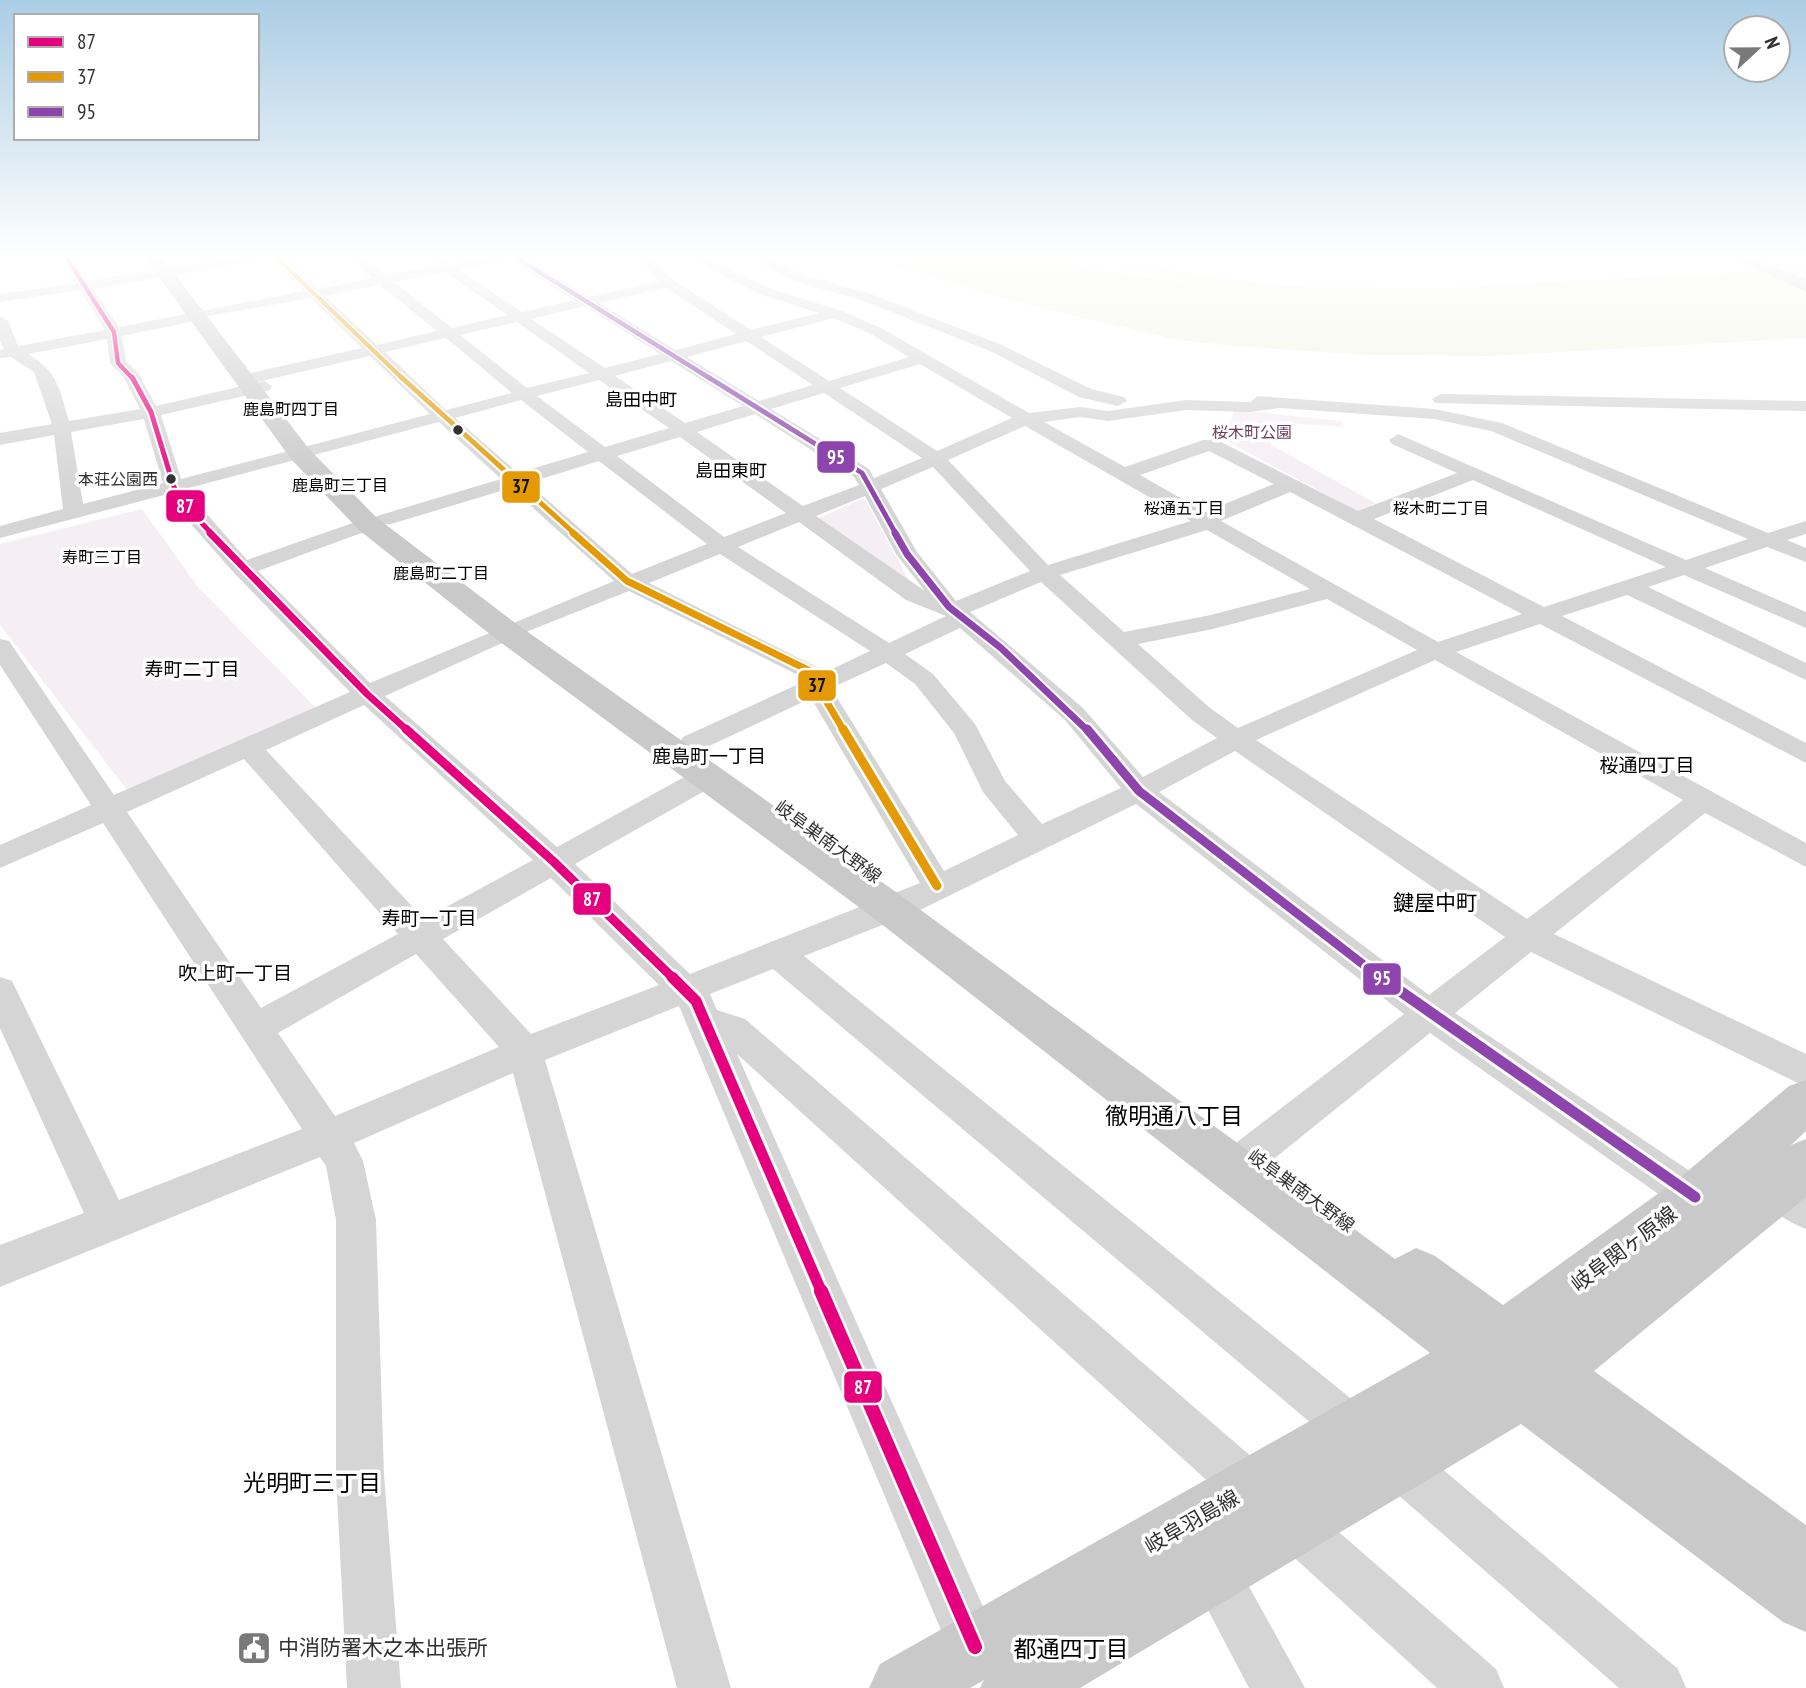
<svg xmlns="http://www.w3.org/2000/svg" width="1806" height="1688" font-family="'PT Sans Narrow','Noto Sans JP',sans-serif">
  <rect width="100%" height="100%" fill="#fff"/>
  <g fill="#f5eef3">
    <polygon points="1234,410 1342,421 1342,427 1288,423 1270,444 1375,503 1359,512 1225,440"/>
    <polygon points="864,498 914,590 817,519"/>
    <polygon points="142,509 199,588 315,707 130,794 0,625 0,544"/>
  </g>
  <polygon fill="#eff2dd" points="864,255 1039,255 1083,267 1197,284 1439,288 1806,268 1806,338 1491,356 1369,355 1232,346 1173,339 1029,305 898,268"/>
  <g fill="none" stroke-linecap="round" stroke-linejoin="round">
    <polygon fill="#eff2dd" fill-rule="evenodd" points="1075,255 1108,255 1214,277 1279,285 1288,290 1279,295 1214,287 1084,260"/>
    <g fill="#d5d5d5" fill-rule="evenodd">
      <path d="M58 255H72L88 281 248 255H281L317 289 372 278 345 255H360L386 275 436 266 422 255H438L450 263 494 255H521L589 297 659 281 636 255H650L673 280 751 330 819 313 761 295 683 255H700L771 289 840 310 881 328 1029 413 1080 407 1108 411 1186 400 1250 402 1258 396 1434 409 1502 423 1768 533 1806 521V534L1787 540 1806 548V562L1767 547 1705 568 1806 612V628L1684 575 1648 587 1806 663V680L1627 595 1562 616 1806 743V763L1540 624 1456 652 1806 843V867L1705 813 1554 934 1806 1054V1087L1531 952 1455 1013 1709 1184 1715 1197 1709 1210 1695 1216 1681 1210 1430 1033 1265 1166 1251 1172 1237 1166 1232 1154 1237 1142 1404 1014 1136 804 920 910 804 956 1370 1414 1377 1430 1370 1446 1354 1453 1338 1446 773 969 710 994 717 1010 745 1019 1268 1471 1275 1488 1268 1505 1251 1512 1234 1505 737 1054 1001 1647 994 1666 975 1673 956 1666 679 1006 545 1060 731 1688H677L513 1073 354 1143 363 1161 376 1220 384 1475 401 1688H347L336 1475V1220L326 1166 320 1157 0 1287V1245L84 1213 0 1028V977L12 981 119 1200 302 1129 103 823 0 868V845L91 805 0 665V639L9 641 114 795 350 692 235 574 175 506 168 494 0 538V526L63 509 54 435 0 445V433L52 424 34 372 11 357 0 358V350L4 349 0 340V316L8 321 18 346 105 330 80 290 0 302V294L76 283ZM270 259 304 291 119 327 93 289ZM510 260 574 300 522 312 459 270ZM445 272 507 315 452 328 394 282ZM380 285 437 331 377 345 325 296ZM666 288 736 334 676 350 599 303ZM311 298 362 348 251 373V381L257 382 370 356 430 414 181 479 161 415 270 390 272 386 264 381 156 406 138 373 126 361 122 336 195 321 202 317ZM585 306 660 354 605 368 531 319ZM834 318 871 334 909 357 829 381 761 337ZM517 322 589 373 527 388 460 335ZM446 338 512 393 446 410 385 352ZM107 339 110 363 123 376 140 409 69 421C59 388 59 373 28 354ZM746 341 813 385 759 401 687 357ZM671 361 743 406 685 423 615 376ZM920 364 1012 418 937 451 840 388ZM599 380 669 428 605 447 537 396ZM824 393 922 458 874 478 869 469 771 409ZM521 400 588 452 518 473 455 418ZM1280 408 1434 419 1491 431 1748 539 1686 560 1398 434 1389 440 1392 444 1457 473 1358 511 1217 440H1203L1125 467 1044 422 1080 417 1108 421 1186 410 1250 412ZM755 414 854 477 859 485 803 506 697 432ZM144 419 163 483 83 504 71 432ZM439 422 501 479 377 516 374 519 361 520 247 560 185 489ZM1025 426 1191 521 1048 565 948 460ZM680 437 786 513 724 537 617 456ZM1209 451 1274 484 1205 512 1140 475ZM599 461 707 544 632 574 528 483ZM933 467 1030 571 956 601 917 552 881 489ZM1473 480 1666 567 1544 607 1374 519ZM511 488 614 581 370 683 258 571 375 528 378 525 391 524ZM1290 492 1522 614 1438 642 1221 521ZM865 496 896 554 925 591 816 516ZM799 522 906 600 946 616 889 643 738 547ZM1207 530 1310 589 1211 615 1124 632 1060 575ZM720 554 870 651 826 672 649 583ZM1041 582 1192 720 1217 738 1143 777 1083 708 970 612ZM629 591 802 677 803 682 683 737 680 743 683 749 693 752 703 749 811 698 920 883 690 974 575 864 717 784 721 777 717 770 707 768 697 770 557 847 385 696 531 630ZM1327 599 1417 650 1238 728 1210 708 1138 644 1213 629ZM960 628 1065 720 1121 788 1042 824 1005 781 975 724 933 674 905 654ZM1435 660 1683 800 1527 919 1256 740ZM886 663 915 684 954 733 983 792 1018 835 944 871 831 688ZM364 705 533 860 424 919 266 750ZM1235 751 1505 937 1429 995 1159 792ZM244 759 398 934 261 1008 127 812ZM551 878 659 985 531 1034 443 939ZM416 954 499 1047 335 1116 278 1033Z"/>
      <polygon points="745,255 762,255 804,275 871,294 1002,345 1091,389 1124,397 1127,401 1118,406 1079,397 990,351 861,300 794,281"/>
      <polygon points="1441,394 1806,401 1806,411 1435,403 1432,399"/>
      <path d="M1779 1171 1806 1186V1229C1786 1221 1768 1210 1759 1190L1765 1177Z"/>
      <polygon points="1397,1438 1414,1445 1678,1669 1686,1688 1619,1688 1380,1479 1373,1462 1380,1445"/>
      <polygon points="1292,1499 1309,1506 1496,1669 1504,1688 1437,1688 1275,1540 1268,1523 1275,1506"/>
      <polygon points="1213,1547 1231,1554 1305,1688 1249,1688 1188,1572 1195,1554"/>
    </g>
    <g fill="#c9c9c9" fill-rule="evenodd">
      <polygon points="143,255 160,255 309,449 377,518 518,625 903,897 1395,1259 1416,1248 1435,1256 1503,1305 1677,1180 1789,1086 1806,1080 1806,1131 1791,1145 1806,1139 1806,1197 1594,1371 1806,1525 1806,1632 1783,1622 1521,1424 1080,1688 980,1688 984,1680 970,1688 869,1688 880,1664 1430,1353 875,919 496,639 359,530 291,459"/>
      <polygon points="1726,255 1748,255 1806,280 1806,292"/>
    </g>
    <g stroke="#fff" stroke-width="7">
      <polyline id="bus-1-far5" points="65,255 114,332 118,363 133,379"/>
    </g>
    <g stroke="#fff" stroke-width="9">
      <polyline id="bus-1-far4" points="132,377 151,412 174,487 182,502 212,534"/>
    </g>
    <g stroke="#fff" stroke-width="11">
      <polyline id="bus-1-far3" points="210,533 367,694 408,731"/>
    </g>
    <g stroke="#fff" stroke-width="14">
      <polyline id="bus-1-far2" points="406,729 554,862 674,979"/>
    </g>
    <g stroke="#fff" stroke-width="17">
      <polyline id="bus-1-far1" points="672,977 696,1001 822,1293"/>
    </g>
    <g stroke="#fff" stroke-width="19">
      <polyline id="bus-1" points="821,1291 975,1647"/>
    </g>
    <g stroke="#fff" stroke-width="7">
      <polyline id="bus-2-far3" points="274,255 403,379"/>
    </g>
    <g stroke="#fff" stroke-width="9">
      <polyline id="bus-2-far2" points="401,377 575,534"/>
    </g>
    <g stroke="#fff" stroke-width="11">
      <polyline id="bus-2-far1" points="573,533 627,581 814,673 816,684 844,731"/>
    </g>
    <g stroke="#fff" stroke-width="14">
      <polyline id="bus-2" points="843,729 937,886"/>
    </g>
    <g stroke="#fff" stroke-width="7">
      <polyline id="bus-3-far4" points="512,255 711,379"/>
    </g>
    <g stroke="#fff" stroke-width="9">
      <polyline id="bus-3-far3" points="708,377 862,473 896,534"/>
    </g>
    <g stroke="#fff" stroke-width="11">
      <polyline id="bus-3-far2" points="895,533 907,554 949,607 1001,648 1088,731"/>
    </g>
    <g stroke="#fff" stroke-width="14">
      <polyline id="bus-3-far1" points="1087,729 1139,791 1382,979"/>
    </g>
    <g stroke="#fff" stroke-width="17">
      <polyline id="bus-3" points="1380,977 1695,1197"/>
    </g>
    <use href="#bus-1-far5" stroke="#e5007d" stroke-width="4.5"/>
    <use href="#bus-1-far4" stroke="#e5007d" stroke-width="5"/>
    <use href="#bus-1-far3" stroke="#e5007d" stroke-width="7"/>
    <use href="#bus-1-far2" stroke="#e5007d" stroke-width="9"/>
    <use href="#bus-1-far1" stroke="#e5007d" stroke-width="11"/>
    <use href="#bus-1" stroke="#e5007d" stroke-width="14"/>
    <use href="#bus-2-far3" stroke="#e39a05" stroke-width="4.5"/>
    <use href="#bus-2-far2" stroke="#e39a05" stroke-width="5"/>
    <use href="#bus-2-far1" stroke="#e39a05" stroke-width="7"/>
    <use href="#bus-2" stroke="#e39a05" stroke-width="9"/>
    <use href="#bus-3-far4" stroke="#8e44ad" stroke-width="4.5"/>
    <use href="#bus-3-far3" stroke="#8e44ad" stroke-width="5"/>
    <use href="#bus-3-far2" stroke="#8e44ad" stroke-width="7"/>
    <use href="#bus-3-far1" stroke="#8e44ad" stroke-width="9"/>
    <use href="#bus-3" stroke="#8e44ad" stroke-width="11"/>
  </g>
  <linearGradient id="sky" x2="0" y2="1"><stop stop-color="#abcde4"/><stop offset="0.52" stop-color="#fff"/><stop offset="1" stop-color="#fff" stop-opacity="0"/></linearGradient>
  <rect width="1806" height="491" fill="url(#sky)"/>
  <defs>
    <g id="civic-square" transform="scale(1.75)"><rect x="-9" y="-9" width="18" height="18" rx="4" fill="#797979" stroke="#fff"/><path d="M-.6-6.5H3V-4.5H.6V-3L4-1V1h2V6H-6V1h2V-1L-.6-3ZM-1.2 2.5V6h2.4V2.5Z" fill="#fff"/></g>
  </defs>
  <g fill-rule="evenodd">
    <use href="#civic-square" x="254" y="1648"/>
  </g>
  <g fill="#313131" stroke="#fff" stroke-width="2.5">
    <circle cx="458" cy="430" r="6"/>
    <circle cx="171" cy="479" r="6"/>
  </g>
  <g text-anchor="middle" stroke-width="7" stroke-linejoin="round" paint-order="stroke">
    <g font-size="16" fill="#000" stroke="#fff">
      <text x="291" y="415">鹿島町四丁目</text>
      <text x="340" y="491">鹿島町三丁目</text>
      <text x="1184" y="514">桜通五丁目</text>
      <text x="1441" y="514">桜木町二丁目</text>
      <text x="102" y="563">寿町三丁目</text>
      <text x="441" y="579">鹿島町二丁目</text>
    </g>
    <g font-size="16" fill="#6c3f5f" stroke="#fff">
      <text x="1252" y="438">桜木町公園</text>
    </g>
    <g font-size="16" fill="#313131" stroke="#fff" text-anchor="end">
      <text x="158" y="485">本荘公園西</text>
    </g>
    <g font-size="18" fill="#000" stroke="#fff">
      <text x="641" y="406">島田中町</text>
      <text x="731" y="477">島田東町</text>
    </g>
    <g font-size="18" fill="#313131" stroke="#fff">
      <text transform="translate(828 842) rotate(36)" y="6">岐阜巣南大野線</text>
      <text transform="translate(1301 1191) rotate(36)" y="6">岐阜巣南大野線</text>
    </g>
    <g font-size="19" fill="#000" stroke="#fff">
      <text x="192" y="676">寿町二丁目</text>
      <text x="709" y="763">鹿島町一丁目</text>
      <text x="1647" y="772">桜通四丁目</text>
      <text x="429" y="925">寿町一丁目</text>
      <text x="235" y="980">吹上町一丁目</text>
    </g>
    <g font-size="21" fill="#000" stroke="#fff">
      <text x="1435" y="910">鍵屋中町</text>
    </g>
    <g font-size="21" fill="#313131" stroke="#fff">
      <text transform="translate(1624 1249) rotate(-37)" y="7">岐阜関ヶ原線</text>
      <text transform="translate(1192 1522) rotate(-30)" y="7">岐阜羽島線</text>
    </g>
    <g font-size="21" fill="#313131" stroke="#fff" text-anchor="start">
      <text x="278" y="1655">中消防署木之本出張所</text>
    </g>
    <g font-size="23" fill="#000" stroke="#fff">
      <text x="1174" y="1124">徹明通八丁目</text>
      <text x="312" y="1491">光明町三丁目</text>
      <text x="1071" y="1657">都通四丁目</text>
    </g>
  </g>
  <g stroke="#fff" stroke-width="2.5">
    <rect x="816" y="440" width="40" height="34" rx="7" fill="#8e44ad"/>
    <rect x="501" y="470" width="40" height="34" rx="7" fill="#e39a05"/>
    <rect x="165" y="489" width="41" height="34" rx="7" fill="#e5007d"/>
    <rect x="797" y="669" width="40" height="33" rx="7" fill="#e39a05"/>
    <rect x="572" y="882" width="40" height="34" rx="7" fill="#e5007d"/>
    <rect x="1362" y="962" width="40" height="34" rx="7" fill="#8e44ad"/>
    <rect x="843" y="1370" width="40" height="34" rx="7" fill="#e5007d"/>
  </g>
  <g font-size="19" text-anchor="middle" font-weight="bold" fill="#fff">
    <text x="836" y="464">95</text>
    <text x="185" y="513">87</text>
    <text x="592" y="906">87</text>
    <text x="1382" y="985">95</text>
    <text x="863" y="1394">87</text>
  </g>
  <g font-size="19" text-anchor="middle" font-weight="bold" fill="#111">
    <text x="521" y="493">37</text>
    <text x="817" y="692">37</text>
  </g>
  <rect x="14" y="14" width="245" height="126" fill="#ffffff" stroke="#adadad" stroke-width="2"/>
  <rect x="28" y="37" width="35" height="10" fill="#e5007d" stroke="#adadad" stroke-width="2"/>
  <text x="77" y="49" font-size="21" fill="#313131">87</text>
  <rect x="28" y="72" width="35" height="10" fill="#e39a05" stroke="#adadad" stroke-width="2"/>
  <text x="77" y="84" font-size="21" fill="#313131">37</text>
  <rect x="28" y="107" width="35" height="10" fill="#8e44ad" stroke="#adadad" stroke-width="2"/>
  <text x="77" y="119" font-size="21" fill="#313131">95</text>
  <g transform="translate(1757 49) rotate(68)"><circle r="33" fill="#ffffff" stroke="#adadad" stroke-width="2"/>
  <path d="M0-5L12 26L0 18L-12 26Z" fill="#797979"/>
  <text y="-10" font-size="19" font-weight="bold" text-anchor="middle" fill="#313131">N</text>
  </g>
</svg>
